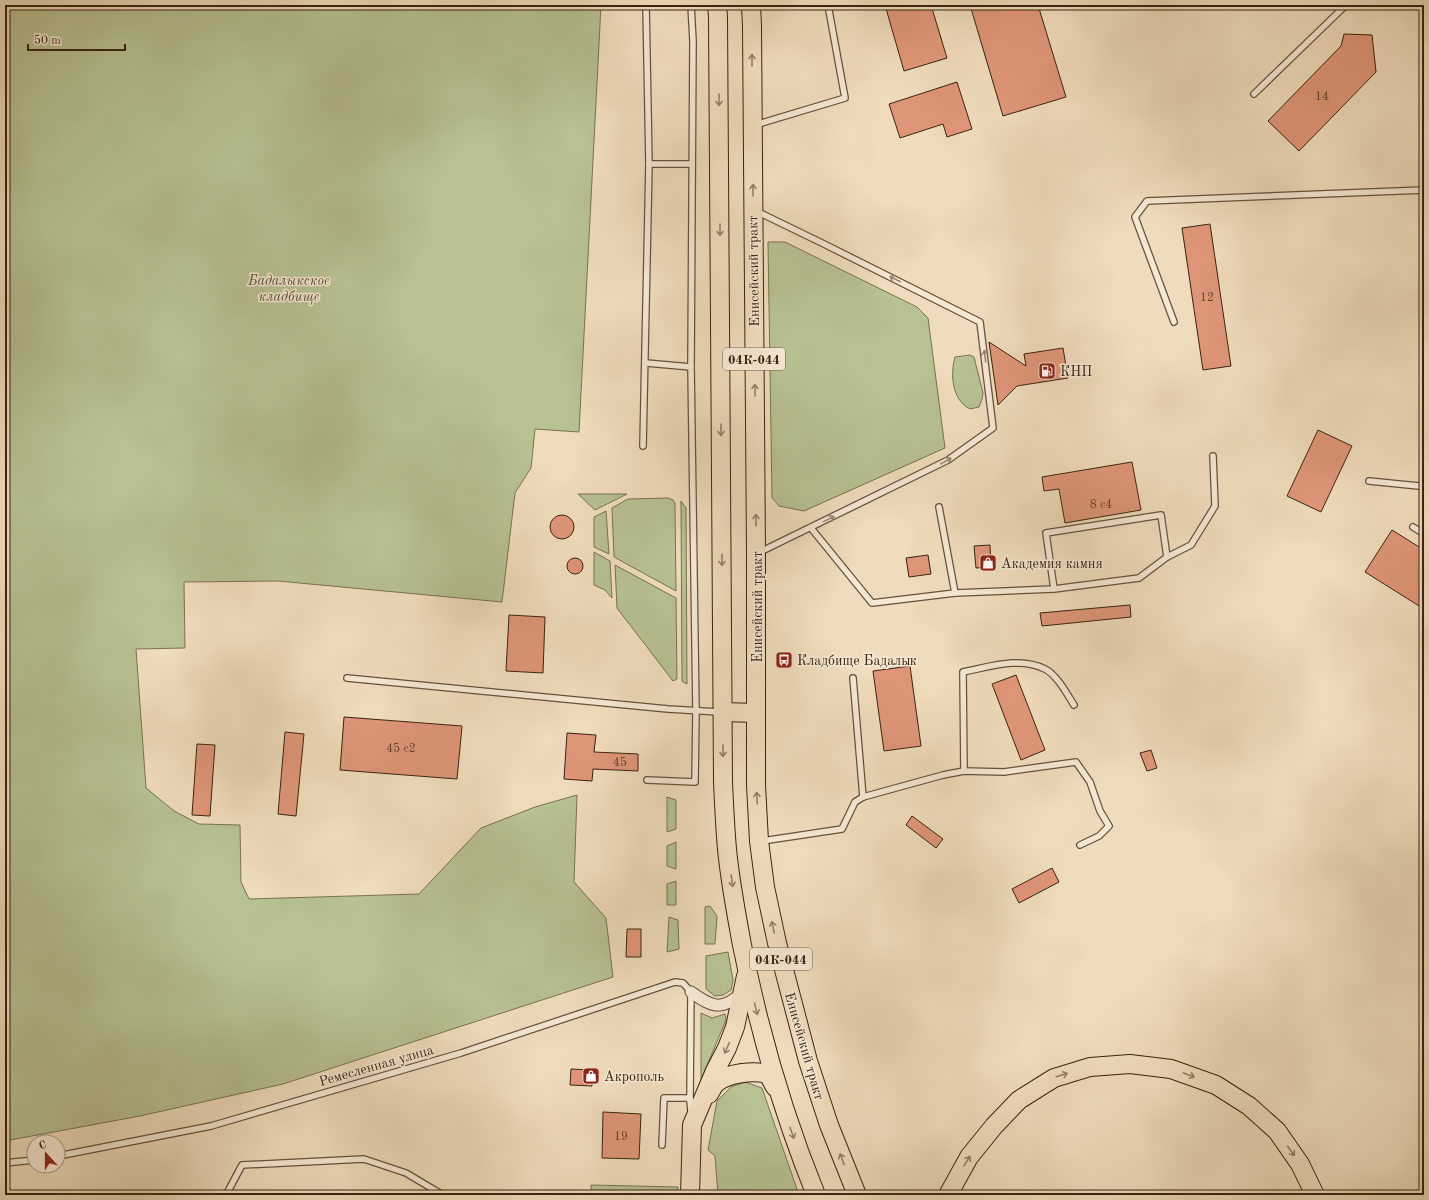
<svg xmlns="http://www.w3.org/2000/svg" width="1429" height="1200" font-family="'Old Standard TT',serif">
  <rect width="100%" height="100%" fill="#efdcbc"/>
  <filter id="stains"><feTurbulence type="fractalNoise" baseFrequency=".005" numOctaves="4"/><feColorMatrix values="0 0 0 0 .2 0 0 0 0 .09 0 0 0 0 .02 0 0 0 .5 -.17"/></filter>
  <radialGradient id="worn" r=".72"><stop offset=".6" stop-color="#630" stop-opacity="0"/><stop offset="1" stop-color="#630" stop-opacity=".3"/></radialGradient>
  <g fill="#b7c192" stroke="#787252">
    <polygon points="5,5 601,5 579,432 535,429 531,468 515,493 502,602 278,581 184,582 185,648 136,649 146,788 174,811 199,824 240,825 241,882 249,899 419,894 481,828 535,807 577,795 574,882 606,918 613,977 283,1084 140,1116 5,1141"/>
    <polygon points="768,242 785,242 917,307 928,318 945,448 804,511 779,506 772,498"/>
    <path d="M970 355 974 357 983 393 982 399 979 407 970 409C952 400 950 375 955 357Z"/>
    <polygon points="578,494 627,494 595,510"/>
    <polygon points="668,498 673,500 675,503 676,591 614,557 612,508 628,499"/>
    <polygon points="681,501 686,508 687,684 682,681"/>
    <polygon points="606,511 609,554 594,547 594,517"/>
    <polygon points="594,552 610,561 612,598 605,590 594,585"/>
    <polygon points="615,565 676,598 677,679 673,681 617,608"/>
    <polygon points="667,797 676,800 676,829 667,832"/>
    <polygon points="676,842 676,869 667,866 667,846"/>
    <polygon points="676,881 676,905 667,905 667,884"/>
    <polygon points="710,906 717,916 715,944 705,944 705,907"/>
    <polygon points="669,917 678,920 679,949 667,952"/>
    <polygon points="728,952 733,980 731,990 723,995 715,996 706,989 706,956"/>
    <polygon points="701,1013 712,1018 725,1014 726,1020 701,1080"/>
    <polygon points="745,1082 762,1088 799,1195 718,1195 715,1156 708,1150 717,1101 731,1087"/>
    <polygon points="591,1185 678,1187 677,1195 591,1195"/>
  </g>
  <g fill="#df9678" stroke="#392311">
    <polygon points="885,5 931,5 947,58 904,71"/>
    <polygon points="970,5 1038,5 1066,97 1003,116"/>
    <polygon points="1344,34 1372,35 1376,72 1299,151 1268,121 1341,46"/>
    <polygon points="957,82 972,129 947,137 943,124 900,138 889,104"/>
    <polygon points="1210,224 1231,366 1203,370 1182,228"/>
    <polygon points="989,342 1026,366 1024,354 1063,348 1068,378 1017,386 998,405"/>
    <polygon points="1318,430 1352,446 1321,512 1287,496"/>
    <polygon points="1132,462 1141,510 1065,523 1059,489 1044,491 1042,477"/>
    <circle cx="562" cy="527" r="12"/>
    <polygon points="1392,530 1424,550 1424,609 1365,572"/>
    <polygon points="990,545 991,567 976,568 974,546"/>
    <polygon points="928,555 931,574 909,577 906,558"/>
    <circle cx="575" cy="566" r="8"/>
    <polygon points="1130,605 1131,617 1042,626 1040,613"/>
    <polygon points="509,615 545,617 543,673 506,671"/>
    <polygon points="910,666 921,746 884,751 873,671"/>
    <polygon points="1016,675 1045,750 1021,760 992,684"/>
    <polygon points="344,717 462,726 457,779 340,770"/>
    <polygon points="285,732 304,734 296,816 278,814"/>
    <polygon points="567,733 596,735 594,752 638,754 638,771 593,769 592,781 564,779"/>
    <polygon points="197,744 215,745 210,816 192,815"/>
    <polygon points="1151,750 1157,768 1147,771 1140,753"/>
    <polygon points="912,816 943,839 936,848 906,825"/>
    <polygon points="1052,868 1059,882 1019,903 1012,889"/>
    <polygon points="627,929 641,929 641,957 626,957"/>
    <polygon points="571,1069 592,1070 592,1086 570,1085"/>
    <polygon points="603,1112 641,1114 639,1159 602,1158"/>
  </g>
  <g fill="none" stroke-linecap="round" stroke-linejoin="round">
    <g stroke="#66513c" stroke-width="8">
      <g id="service">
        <polyline points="1254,94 1346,5"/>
        <polyline points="755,125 845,98 828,5"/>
        <polyline points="649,164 692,164"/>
        <polyline points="756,211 824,244 980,322 993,428 948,460 758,553"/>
        <polyline points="1424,229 1424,271"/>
        <polyline points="1174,322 1135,217 1147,201 1424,190"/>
        <polyline points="646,363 691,367"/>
        <polyline points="643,446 649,164 646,5"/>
        <polyline points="1369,481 1419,486 1424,485"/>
        <polyline points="939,507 955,593"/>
        <polyline points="1413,527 1424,534"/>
        <polyline points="811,528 872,603 955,593 1054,589 1139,578 1167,557 1161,515 1046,533 1054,589"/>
        <polyline points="1167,557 1191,545 1215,506 1213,456"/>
        <polyline points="347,678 668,709 719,712"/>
        <polyline points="853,678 863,797"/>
        <path d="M964 771 963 672C989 667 1020 656 1045 669 1057 675 1067 694 1074 705"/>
        <polyline points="647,780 695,782 696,711 691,367 693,41 691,5"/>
        <polyline points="762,841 842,829 855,802 863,797 943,775 964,771 1004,772 1076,762 1090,782 1100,811 1109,826 1099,836 1080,845"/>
        <polyline points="662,1145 664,1098 690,1098 690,1101"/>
        <polyline points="58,1156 211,1126 461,1053 675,982 683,983 691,992 690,1098 691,1112"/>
        <polyline points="5,1163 34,1160"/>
        <polyline points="226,1195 242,1165 364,1159 406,1173 443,1195"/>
      </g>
    </g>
    <g stroke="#66513c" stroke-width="13">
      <path id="minor" d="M691 992C713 1008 722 1011 743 992"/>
    </g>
    <g stroke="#392311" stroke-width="20">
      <g id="primary">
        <path d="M717 5 718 17 723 782C724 804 725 827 727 849 730 881 736 913 742 945 759 1030 783 1114 816 1195"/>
        <polyline points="751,5 752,26 756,554 756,785 759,841 765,887 777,943 808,1061 829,1125 857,1195"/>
        <polyline points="723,712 756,713"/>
        <path d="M709 1094C711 1091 713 1086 716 1083 727 1073 754 1070 768 1074L775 1087"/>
        <polyline points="690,1195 692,1125 715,1071 727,1048 735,1027 746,976"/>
        <polyline points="948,1195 969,1157 994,1126 1019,1100 1054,1078 1090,1067 1130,1064 1171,1069 1216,1085 1249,1106 1277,1131 1300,1164 1315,1195"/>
      </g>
    </g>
    <use href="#service" stroke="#f5e8d3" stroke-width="5.5"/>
    <use href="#minor" stroke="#f5e8d3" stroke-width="11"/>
    <use href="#primary" stroke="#efdcbc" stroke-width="18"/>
  </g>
  <defs><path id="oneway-shaft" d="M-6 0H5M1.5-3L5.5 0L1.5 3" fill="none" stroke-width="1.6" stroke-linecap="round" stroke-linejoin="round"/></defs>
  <g stroke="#948066">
    <use href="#oneway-shaft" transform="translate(752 60) rotate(-90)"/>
    <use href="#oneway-shaft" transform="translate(719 100) rotate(90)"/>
    <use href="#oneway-shaft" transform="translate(753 190) rotate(-90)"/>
    <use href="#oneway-shaft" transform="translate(720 230) rotate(90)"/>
    <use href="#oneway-shaft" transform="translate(755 390) rotate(-91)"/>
    <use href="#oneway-shaft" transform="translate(721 430) rotate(90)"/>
    <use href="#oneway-shaft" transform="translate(756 520) rotate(-91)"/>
    <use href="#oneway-shaft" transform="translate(722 560) rotate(90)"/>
    <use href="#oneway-shaft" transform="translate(723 751) rotate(90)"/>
    <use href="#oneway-shaft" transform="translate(757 798) rotate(-93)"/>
    <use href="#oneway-shaft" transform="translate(732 881) rotate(82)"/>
    <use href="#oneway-shaft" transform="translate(773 927) rotate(-102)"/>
    <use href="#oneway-shaft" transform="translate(756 1009) rotate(77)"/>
    <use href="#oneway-shaft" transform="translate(727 1048) rotate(114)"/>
    <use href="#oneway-shaft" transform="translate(1062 1075) rotate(-17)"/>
    <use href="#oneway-shaft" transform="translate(1189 1075) rotate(20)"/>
    <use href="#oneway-shaft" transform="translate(792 1133) rotate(70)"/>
    <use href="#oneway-shaft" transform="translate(1291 1151) rotate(54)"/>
    <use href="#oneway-shaft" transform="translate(842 1159) rotate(-111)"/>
    <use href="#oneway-shaft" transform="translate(967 1161) rotate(-58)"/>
  </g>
  <g stroke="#978672">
    <use href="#oneway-shaft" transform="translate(895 279) rotate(-153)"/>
    <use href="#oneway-shaft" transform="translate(985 356) rotate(-97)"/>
    <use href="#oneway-shaft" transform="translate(946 461) rotate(-29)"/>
    <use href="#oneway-shaft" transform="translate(829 519) rotate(-26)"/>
  </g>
  <defs>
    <g id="fuel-square" transform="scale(0.9)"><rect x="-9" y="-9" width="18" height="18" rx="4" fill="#8f2418" stroke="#f5e8d3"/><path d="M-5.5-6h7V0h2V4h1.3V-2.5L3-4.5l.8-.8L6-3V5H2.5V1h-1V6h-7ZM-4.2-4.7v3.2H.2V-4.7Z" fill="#fff"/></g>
    <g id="shop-square" transform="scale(0.9)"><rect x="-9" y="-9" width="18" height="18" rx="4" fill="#8f2418" stroke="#f5e8d3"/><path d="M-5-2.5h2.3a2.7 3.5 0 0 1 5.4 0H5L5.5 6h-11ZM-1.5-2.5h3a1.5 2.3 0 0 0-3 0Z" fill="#fff"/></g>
    <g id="bus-square" transform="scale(0.9)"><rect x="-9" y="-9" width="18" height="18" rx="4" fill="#8f2418" stroke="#f5e8d3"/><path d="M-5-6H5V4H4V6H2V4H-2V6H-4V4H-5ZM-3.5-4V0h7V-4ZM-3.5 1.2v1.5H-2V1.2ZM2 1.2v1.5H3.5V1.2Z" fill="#fff"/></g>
  </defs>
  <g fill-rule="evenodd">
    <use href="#fuel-square" x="1047" y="371"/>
    <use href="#shop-square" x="988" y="563"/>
    <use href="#bus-square" x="784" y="660"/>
    <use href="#shop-square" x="591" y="1076"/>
  </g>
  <g text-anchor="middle" stroke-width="3" stroke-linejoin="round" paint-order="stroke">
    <g font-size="12" fill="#62402b">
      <text x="1322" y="100">14</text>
      <text x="1207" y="301">12</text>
      <text x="1101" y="508">8 с4</text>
      <text x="401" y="752">45 с2</text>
      <text x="620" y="766">45</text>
      <text x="621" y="1140">19</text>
    </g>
    <g fill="#f5e8d3" stroke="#715e4b" stroke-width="1">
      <rect x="723" y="348" width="62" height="22" rx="3"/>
      <rect x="750" y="948" width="62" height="22" rx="3"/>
    </g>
    <g font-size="13" font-weight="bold" fill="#392311">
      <text x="754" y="364">04К-044</text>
      <text x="781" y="964">04К-044</text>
    </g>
    <g font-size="14" fill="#392311" stroke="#f5e8d3">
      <text transform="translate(753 271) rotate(-91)" y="5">Енисейский тракт</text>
      <text transform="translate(757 607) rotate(-90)" y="5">Енисейский тракт</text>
      <text transform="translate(805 1046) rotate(74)" y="5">Енисейский тракт</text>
      <text transform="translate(376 1065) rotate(-16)" y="5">Ремесленная улица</text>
    </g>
    <g font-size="14" font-style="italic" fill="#584a31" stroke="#f5e8d3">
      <text x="289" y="285">Бадалыкское<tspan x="289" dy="16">кладбище</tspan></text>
    </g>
    <g font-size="14" fill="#392311" stroke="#f5e8d3" text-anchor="start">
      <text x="1060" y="376">КНП</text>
      <text x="1001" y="568">Академия камня</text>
      <text x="797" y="665">Кладбище Бадалык</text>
      <text x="604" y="1081">Акрополь</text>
    </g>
  </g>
  <rect width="1429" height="1200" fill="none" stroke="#efdcbc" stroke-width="20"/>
  <rect x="6" y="6" width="1417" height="1188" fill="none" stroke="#392311" stroke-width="2"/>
  <rect x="10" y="10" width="1409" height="1180" fill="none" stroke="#392311"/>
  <g transform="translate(46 1154) rotate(339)"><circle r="19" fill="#f5e8d3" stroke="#aa9985"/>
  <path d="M0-3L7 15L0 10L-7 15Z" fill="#8f2418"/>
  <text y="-6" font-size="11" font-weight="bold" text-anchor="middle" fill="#392311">С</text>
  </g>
  <path d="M28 44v6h97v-6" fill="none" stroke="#392311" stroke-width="2"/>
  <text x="34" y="44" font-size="12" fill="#392311" stroke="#f5e8d3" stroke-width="3" paint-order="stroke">50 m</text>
  <rect width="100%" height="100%" filter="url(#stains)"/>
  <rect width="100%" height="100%" fill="url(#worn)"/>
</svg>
